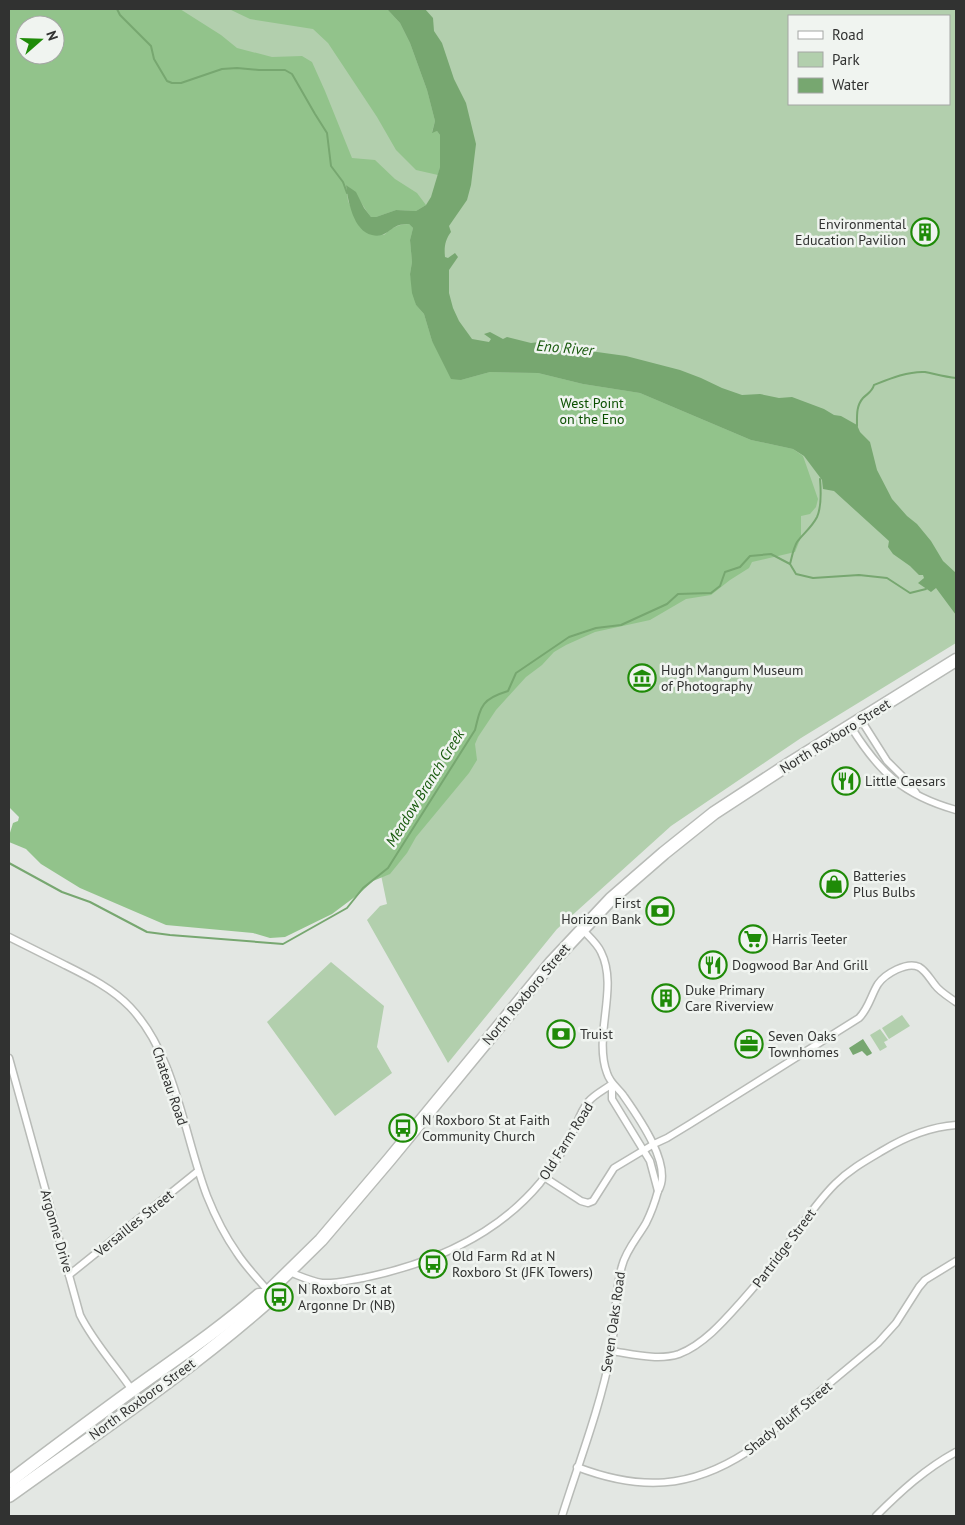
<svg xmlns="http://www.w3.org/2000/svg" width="965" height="1525" font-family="'PT Sans',sans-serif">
  <rect width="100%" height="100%" fill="#e3e7e3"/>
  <g fill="#b2cfad" fill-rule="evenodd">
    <path d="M9 9H956V643L801 738 671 826 557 929 448 1063 367 920 380 906 387 904 381 875 154 431ZM789 16H949V104H789ZM25 25H55V55H25Z"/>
    <polygon points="331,962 384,1006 377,1047 392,1073 335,1116 267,1022"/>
    <polygon points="902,1015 910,1026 889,1039 882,1028"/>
    <polygon points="880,1029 888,1040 884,1042 887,1047 880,1051 870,1035"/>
  </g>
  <g fill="#92c38b" fill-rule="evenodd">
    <path d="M9 9H180L221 35 237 48 272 57 302 56 312 62 325 91 352 158 375 160 395 179 417 193 426 205 416 211 396 210 376 217H371C362 206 358 193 346 185L348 201 360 227 384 235C392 228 398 224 409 224L413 228 410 240 412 262 410 274 416 305 424 314 432 341 461 380 490 372 538 373 583 384 640 393 751 440 793 449 803 456 818 499 816 507 810 514 801 516V537L795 552 752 562 749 568 730 580 711 595 686 599 650 620 595 632 566 645 554 652 542 665 526 677 496 710 478 737 475 744 477 760 469 773 416 837 407 853 390 874 373 881 360 893 332 914 285 937 270 938 253 933 166 925 80 888 41 864 26 849 9 842V836L13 823 18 821 19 817 9 807ZM25 25H55V55H25Z"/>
    <polygon points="229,9 387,9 400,23 410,43 427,90 435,121 432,132 437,131 440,135 440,167 438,175 416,170 396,150 377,117 328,43 313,29 250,19"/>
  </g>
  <g fill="#77a770">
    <path d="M387 9H425L433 18 434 31 442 43 454 79 466 103 476 144 471 185 467 200 449 226 451 232C445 240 444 247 445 257L448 258 455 253 458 257 449 270V293L453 308 459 321 472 339 489 342 491 339 484 334 490 332 503 339 507 337 531 343 539 342 554 344 597 352 626 356 680 370 701 378 722 388 742 395 760 394 779 398 792 397 824 409 834 415 841 416 857 425 860 432 870 442 877 470 892 499 907 516 917 524 931 541 943 561 956 573V615L936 588 931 592 918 583 924 578 923 575H919L910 566 893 554 888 547 889 541 834 491 823 489 822 480 804 456 793 449 751 440 640 393 583 384 538 373 490 372 461 380 451 379 432 341 424 314 416 305 412 293 410 274 412 262 410 240 413 228 409 224C394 224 394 229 384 234 380 236 376 236 372 235 353 231 348 200 346 185L356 192 364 208 371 217H376L396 210 416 211 426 205 431 197 440 167V135L437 131 432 133 435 121 427 90 410 43 400 23Z"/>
    <polygon points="863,1039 872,1053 871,1054 867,1056 862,1051 853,1055 849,1048"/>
  </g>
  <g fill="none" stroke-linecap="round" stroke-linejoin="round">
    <g stroke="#77a770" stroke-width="2">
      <polyline points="117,9 120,15 151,46 154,59 167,81 172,83 181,83 222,69 237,68 259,70 285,70 292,74 315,114 327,133 331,166 343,182 347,193"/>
      <path d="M857 426C857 416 856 406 863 398 868 393 872 392 874 385 889 379 908 371 925 372 935 374 945 377 956 378"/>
      <path d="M790 564C792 557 793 549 797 542 803 534 812 527 817 517 822 506 821 491 820 479"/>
      <path d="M9 863 62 892 90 902 147 932 170 935 283 944 347 908 363 888 388 868 475 730C481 705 482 699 508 691L516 673 569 637 596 628 621 625 667 604 678 594 711 593 720 586 725 572 740 567 750 556 771 554 790 564 796 574 813 578 859 575 887 578 910 593 926 589"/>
    </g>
    <g stroke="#b8bbb7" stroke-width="9">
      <g id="street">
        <polyline points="861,720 887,761 909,783 916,793"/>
        <path d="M851 727C879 772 903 795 956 810"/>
        <path d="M9 937C27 946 45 955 63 964 87 976 112 988 130 1007 176 1055 184 1136 207 1196 215 1216 225 1236 237 1253 246 1267 258 1279 269 1292"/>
        <path d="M9 1058 80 1315C94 1343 115 1365 132 1390"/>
        <polyline points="612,1084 612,1099 650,1161 658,1191"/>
        <path d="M544 1177 581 1201 588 1203 593 1201 614 1168 654 1144 667 1138 690 1124 859 1018C869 1008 871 995 878 984 885 974 907 961 919 967 926 971 930 979 935 985 940 992 949 997 956 1002"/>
        <path d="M289 1272C300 1276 310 1281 322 1283 335 1284 350 1280 363 1278 430 1264 495 1237 540 1183 551 1169 563 1152 571 1136 577 1124 580 1112 588 1102 595 1094 604 1090 612 1084"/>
        <polyline points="69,1275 198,1171"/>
        <path d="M611 1351C632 1354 658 1361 679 1354 703 1345 724 1321 740 1303 757 1284 773 1264 788 1244 803 1223 817 1202 835 1184 849 1170 865 1161 882 1151 905 1137 928 1127 956 1125"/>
        <path d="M577 1467C640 1491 690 1489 747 1452L878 1343 896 1323 919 1287 925 1280 956 1261"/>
        <path d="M562 1516C579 1462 600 1408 611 1352 616 1324 614 1294 622 1266 626 1250 638 1237 646 1223 651 1213 655 1202 658 1191 674 1166 637 1115 623 1095 617 1087 610 1083 607 1073 593 1035 619 988 601 952 597 943 588 936 582 929"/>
        <path d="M876 1516C901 1491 925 1469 956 1452"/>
      </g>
    </g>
    <g stroke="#b8bbb7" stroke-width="15">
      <g id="highway">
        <path d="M9 1482C49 1451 90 1421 131 1391 174 1360 219 1330 259 1295H265L321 1240 389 1160 551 963 611 899 664 853 714 813 789 764 956 660"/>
        <path d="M9 1496C95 1434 185 1374 265 1304V1295"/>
      </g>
    </g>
    <use href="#street" stroke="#fff" stroke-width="6"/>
    <use href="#highway" stroke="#fff" stroke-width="12"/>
  </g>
  <defs>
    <g id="building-ring" transform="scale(1.4375)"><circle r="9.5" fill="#f0f4f0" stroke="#1f8b08" stroke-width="1.5"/><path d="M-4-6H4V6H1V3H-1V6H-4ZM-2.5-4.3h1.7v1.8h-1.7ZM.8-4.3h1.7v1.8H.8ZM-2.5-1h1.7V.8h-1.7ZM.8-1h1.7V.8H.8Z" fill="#1f8b08"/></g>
    <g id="museum-ring" transform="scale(1.4375)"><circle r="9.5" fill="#f0f4f0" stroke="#1f8b08" stroke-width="1.5"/><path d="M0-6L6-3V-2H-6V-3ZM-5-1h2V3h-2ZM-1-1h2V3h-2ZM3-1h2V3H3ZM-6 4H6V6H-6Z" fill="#1f8b08"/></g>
    <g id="restaurant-ring" transform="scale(1.4375)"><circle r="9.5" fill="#f0f4f0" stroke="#1f8b08" stroke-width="1.5"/><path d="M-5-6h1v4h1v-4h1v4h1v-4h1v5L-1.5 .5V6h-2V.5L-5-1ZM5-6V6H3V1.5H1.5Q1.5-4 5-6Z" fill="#1f8b08"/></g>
    <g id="shop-ring" transform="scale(1.4375)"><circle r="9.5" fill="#f0f4f0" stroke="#1f8b08" stroke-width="1.5"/><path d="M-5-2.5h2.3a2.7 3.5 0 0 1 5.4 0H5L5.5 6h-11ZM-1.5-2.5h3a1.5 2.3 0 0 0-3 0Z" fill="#1f8b08"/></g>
    <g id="bank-ring" transform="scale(1.4375)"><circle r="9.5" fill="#f0f4f0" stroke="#1f8b08" stroke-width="1.5"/><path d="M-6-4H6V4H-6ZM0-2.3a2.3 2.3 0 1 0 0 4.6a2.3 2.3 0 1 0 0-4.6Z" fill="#1f8b08"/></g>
    <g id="supermarket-ring" transform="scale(1.4375)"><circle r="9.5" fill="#f0f4f0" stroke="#1f8b08" stroke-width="1.5"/><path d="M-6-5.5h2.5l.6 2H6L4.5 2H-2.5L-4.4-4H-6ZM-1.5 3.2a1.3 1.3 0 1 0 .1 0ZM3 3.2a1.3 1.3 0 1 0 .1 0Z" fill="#1f8b08"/></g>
    <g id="office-ring" transform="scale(1.4375)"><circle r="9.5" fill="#f0f4f0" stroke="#1f8b08" stroke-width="1.5"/><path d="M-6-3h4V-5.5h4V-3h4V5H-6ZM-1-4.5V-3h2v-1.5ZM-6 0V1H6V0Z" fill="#1f8b08"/></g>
    <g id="bus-ring" transform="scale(1.4375)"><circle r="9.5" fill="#f0f4f0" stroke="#1f8b08" stroke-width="1.5"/><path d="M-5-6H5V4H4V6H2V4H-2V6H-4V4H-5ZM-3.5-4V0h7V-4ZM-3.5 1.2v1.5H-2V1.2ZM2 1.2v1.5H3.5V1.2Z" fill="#1f8b08"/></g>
  </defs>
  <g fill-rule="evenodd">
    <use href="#building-ring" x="925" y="232"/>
    <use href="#museum-ring" x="642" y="678"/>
    <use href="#restaurant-ring" x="846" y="781"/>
    <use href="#shop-ring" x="834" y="884"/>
    <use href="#bank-ring" x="660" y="911"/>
    <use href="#supermarket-ring" x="753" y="939"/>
    <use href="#restaurant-ring" x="713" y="965"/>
    <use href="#building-ring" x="666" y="998"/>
    <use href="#bank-ring" x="561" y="1034"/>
    <use href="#office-ring" x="749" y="1044"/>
    <use href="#bus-ring" x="403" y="1128"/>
    <use href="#bus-ring" x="433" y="1264"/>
    <use href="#bus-ring" x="279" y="1297"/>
  </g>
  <g text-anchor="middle" stroke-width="5" stroke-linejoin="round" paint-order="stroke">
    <g font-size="14" fill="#313231" stroke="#f0f4f0" text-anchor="start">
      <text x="906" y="229" text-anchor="end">Environmental<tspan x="906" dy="16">Education Pavilion</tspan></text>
      <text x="661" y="675">Hugh Mangum Museum<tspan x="661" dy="16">of Photography</tspan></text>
      <text x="865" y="786">Little Caesars</text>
      <text x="853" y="881">Batteries<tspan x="853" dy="16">Plus Bulbs</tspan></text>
      <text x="641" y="908" text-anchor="end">First<tspan x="641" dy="16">Horizon Bank</tspan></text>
      <text x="772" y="944">Harris Teeter</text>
      <text x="732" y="970">Dogwood Bar And Grill</text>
      <text x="685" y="995">Duke Primary<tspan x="685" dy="16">Care Riverview</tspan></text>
      <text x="580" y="1039">Truist</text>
      <text x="768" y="1041">Seven Oaks<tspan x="768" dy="16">Townhomes</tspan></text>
      <text x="422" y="1125">N Roxboro St at Faith<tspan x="422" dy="16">Community Church</tspan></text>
      <text x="452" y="1261">Old Farm Rd at N<tspan x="452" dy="16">Roxboro St (JFK Towers)</tspan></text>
      <text x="298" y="1294">N Roxboro St at<tspan x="298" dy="16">Argonne Dr (NB)</tspan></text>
    </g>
    <g font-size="14" fill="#0b5000" stroke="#f0f4f0">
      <text x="592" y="408">West Point<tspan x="592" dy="16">on the Eno</tspan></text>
    </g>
    <g font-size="14" fill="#313231" stroke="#f0f4f0">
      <text transform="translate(835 736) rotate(-32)" y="5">North Roxboro Street</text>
      <text transform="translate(526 994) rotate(-50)" y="5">North Roxboro Street</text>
      <text transform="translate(170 1086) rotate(71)" y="5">Chateau Road</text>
      <text transform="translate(566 1141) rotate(-58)" y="5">Old Farm Road</text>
      <text transform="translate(134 1223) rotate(-39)" y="5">Versailles Street</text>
      <text transform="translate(57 1231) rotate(74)" y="5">Argonne Drive</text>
      <text transform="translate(784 1248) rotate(-53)" y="5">Partridge Street</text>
      <text transform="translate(613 1322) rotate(-82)" y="5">Seven Oaks Road</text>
      <text transform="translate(142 1399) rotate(-36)" y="5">North Roxboro Street</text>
      <text transform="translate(788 1418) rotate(-39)" y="5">Shady Bluff Street</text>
    </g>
    <g font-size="15" font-style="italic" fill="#16580b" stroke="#f0f4f0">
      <text transform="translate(565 348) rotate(5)" y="5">Eno River</text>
      <text transform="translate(425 788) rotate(-58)" y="5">Meadow Branch Creek</text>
    </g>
  </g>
  <rect width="965" height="1525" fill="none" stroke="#313231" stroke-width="20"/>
  <rect x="788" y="15" width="162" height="90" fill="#f0f4f0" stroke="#a4a6a4"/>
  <rect x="798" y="31" width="25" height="8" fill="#ffffff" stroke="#a4a6a4"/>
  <text x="832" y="40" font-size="15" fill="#313231">Road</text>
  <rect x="798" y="52" width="25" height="15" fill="#b2cfad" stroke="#a4a6a4"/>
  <text x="832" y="65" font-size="15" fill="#313231">Park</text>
  <rect x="798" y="78" width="25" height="15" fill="#77a770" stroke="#a4a6a4"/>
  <text x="832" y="90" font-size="15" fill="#313231">Water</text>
  <g transform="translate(40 40) rotate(70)"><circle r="24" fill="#f0f4f0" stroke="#a4a6a4"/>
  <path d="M0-4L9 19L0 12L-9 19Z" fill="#1f8b08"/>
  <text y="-8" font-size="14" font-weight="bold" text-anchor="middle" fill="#313231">N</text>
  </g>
</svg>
